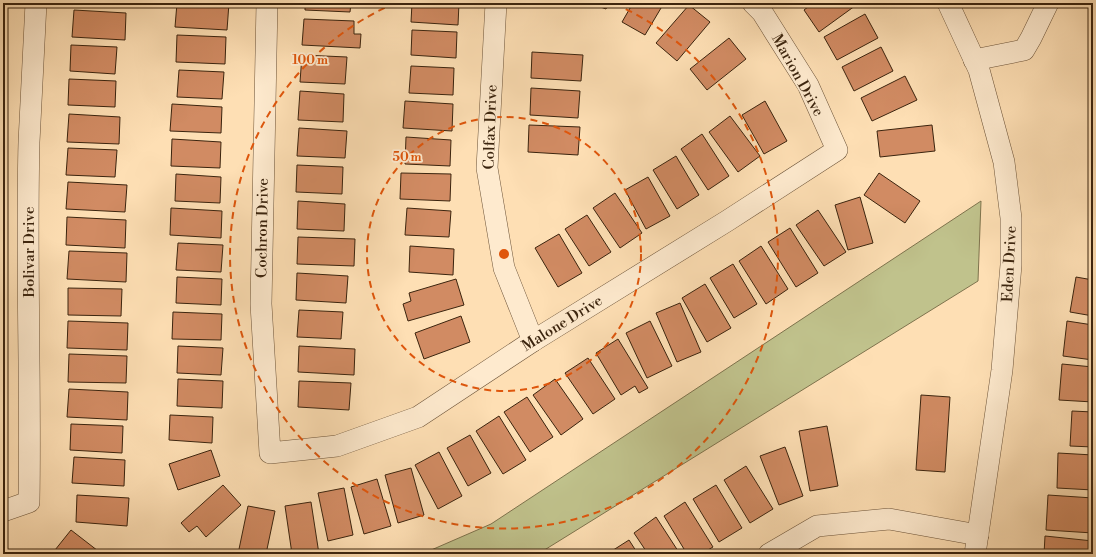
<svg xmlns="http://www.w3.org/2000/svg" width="1096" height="557" font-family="'Libre Bodoni',serif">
  <rect width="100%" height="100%" fill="#fedfb4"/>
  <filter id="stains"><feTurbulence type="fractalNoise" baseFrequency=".005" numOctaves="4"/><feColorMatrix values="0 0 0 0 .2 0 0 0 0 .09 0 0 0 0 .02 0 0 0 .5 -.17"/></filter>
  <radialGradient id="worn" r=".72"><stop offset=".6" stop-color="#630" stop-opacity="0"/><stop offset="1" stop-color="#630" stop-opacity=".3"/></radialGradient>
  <polygon fill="#c0c28c" stroke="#7e734d" points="981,201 978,281 538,554 422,554 491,524"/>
  <g fill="#d18b63" stroke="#3b240e">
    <polygon points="177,3 229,3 227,30 175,27"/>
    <polygon points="305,3 351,3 350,12 305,10"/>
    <polygon points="412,3 459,3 458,25 411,22"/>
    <polygon points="590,3 609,3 606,9"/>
    <polygon points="633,3 664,3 645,35 622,22"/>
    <polygon points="813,3 859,3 819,32 804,10"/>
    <polygon points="689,5 710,22 677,61 656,43"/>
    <polygon points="74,10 126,13 125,40 72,37"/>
    <polygon points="865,14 878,38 837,60 824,37"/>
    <polygon points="304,19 354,21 354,34 361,34 360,48 302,45"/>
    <polygon points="412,30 457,32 456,58 411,55"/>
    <polygon points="177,35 226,37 225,64 176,62"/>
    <polygon points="729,38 746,59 707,90 690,69"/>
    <polygon points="71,45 117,47 115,74 70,71"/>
    <polygon points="881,47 893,71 854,91 842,67"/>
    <polygon points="532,52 583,55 581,81 531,78"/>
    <polygon points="302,55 347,57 345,84 300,82"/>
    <polygon points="411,66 454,68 453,95 409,93"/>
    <polygon points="179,70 224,72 222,99 177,97"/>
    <polygon points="905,76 917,100 872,121 861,98"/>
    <polygon points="69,79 116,81 115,107 68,105"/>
    <polygon points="531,88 580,91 578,118 530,115"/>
    <polygon points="300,91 344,94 343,122 298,120"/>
    <polygon points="405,101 453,104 452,131 403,128"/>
    <polygon points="765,101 787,141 764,154 742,115"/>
    <polygon points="172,104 222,107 221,133 170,131"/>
    <polygon points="69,114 120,117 119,144 67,142"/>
    <polygon points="730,116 760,156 738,172 709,132"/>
    <polygon points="529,125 580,127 578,155 528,152"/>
    <polygon points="932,125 935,151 880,157 877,131"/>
    <polygon points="299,128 347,131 345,158 297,156"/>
    <polygon points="702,134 729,176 708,190 681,149"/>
    <polygon points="406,137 451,140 450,166 405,164"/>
    <polygon points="172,139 221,142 220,168 171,166"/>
    <polygon points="68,148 117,150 115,177 66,175"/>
    <polygon points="676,156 699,195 677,209 653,170"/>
    <polygon points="297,165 343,167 342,194 296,192"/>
    <polygon points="401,173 451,174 450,201 400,199"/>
    <polygon points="879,173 920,201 905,223 864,195"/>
    <polygon points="176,174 221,177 220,203 175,201"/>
    <polygon points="648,177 670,216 646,229 625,190"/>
    <polygon points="68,182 127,185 125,212 66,209"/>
    <polygon points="615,193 642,233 620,248 593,208"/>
    <polygon points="860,197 873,243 848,250 835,205"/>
    <polygon points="298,201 345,204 344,231 297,229"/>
    <polygon points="171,208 222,211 221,238 170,235"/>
    <polygon points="407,208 451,211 449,237 405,235"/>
    <polygon points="818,210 846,252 824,266 796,225"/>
    <polygon points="587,215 611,252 589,266 565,229"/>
    <polygon points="67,217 126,220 125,248 66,245"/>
    <polygon points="790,228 818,273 796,287 768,242"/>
    <polygon points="559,234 582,273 558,287 535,248"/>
    <polygon points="298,237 355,239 354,266 297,264"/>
    <polygon points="178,243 223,245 221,272 176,270"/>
    <polygon points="410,246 454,249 453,275 409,272"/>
    <polygon points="761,246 788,289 766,304 739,261"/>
    <polygon points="69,251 127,253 126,282 67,279"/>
    <polygon points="733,264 757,304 734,318 710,278"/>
    <polygon points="297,273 348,276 346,303 296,300"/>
    <polygon points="177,277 222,279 221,305 176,303"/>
    <polygon points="1076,277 1093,280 1093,316 1070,312"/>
    <polygon points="456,279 464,305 408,321 403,304 411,301 409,293"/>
    <polygon points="705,284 731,328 707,342 682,298"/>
    <polygon points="68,288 122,289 121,316 68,315"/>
    <polygon points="680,303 701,352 677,362 656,313"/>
    <polygon points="299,310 343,312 341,339 297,337"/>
    <polygon points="173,312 222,314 221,340 172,339"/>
    <polygon points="461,316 470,342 424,359 415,333"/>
    <polygon points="68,321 128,323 127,350 67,348"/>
    <polygon points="650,321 672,366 647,378 626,333"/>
    <polygon points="1067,321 1093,325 1093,360 1063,356"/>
    <polygon points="618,339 648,388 639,393 635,386 621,395 596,353"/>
    <polygon points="178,346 223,348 221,375 177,373"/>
    <polygon points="299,346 355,349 354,375 298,372"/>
    <polygon points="69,354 127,356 126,383 68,382"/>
    <polygon points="588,358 615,399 593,414 565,373"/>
    <polygon points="1062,364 1093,367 1093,402 1059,400"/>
    <polygon points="178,379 223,381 222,408 177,406"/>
    <polygon points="555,379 583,419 561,435 533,395"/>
    <polygon points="299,381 351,383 349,410 298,407"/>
    <polygon points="69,389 128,392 127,420 67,417"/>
    <polygon points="921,395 950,397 945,472 916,470"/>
    <polygon points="527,397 553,437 530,452 504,412"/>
    <polygon points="1072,411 1093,412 1093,447 1070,446"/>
    <polygon points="170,415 213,417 212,443 169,440"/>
    <polygon points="499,416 526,460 503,474 476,431"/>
    <polygon points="71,424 123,426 122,453 70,450"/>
    <polygon points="827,426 838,486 810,491 799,431"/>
    <polygon points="470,435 491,473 468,486 447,448"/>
    <polygon points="785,447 803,496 779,505 760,456"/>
    <polygon points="211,450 220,476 178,490 169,464"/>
    <polygon points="439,452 462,496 438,509 415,465"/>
    <polygon points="1058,453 1093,455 1093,490 1057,488"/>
    <polygon points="74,457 125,460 124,486 72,483"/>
    <polygon points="746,466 773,509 750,523 724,480"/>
    <polygon points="411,468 424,515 398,523 385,475"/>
    <polygon points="377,479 391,526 364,534 351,487"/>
    <polygon points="223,485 241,505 206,537 197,526 189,532 181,523"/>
    <polygon points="716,485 742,528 719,542 693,499"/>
    <polygon points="344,488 353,535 328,541 318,493"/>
    <polygon points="77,495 129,498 127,526 76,522"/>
    <polygon points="1048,495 1093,498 1093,533 1046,530"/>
    <polygon points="311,502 319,554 306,554 306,552 292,554 285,506"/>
    <polygon points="685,502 713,547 701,554 687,554 664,516"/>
    <polygon points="248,506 275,511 266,554 238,554"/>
    <polygon points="656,517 680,554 648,554 634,533"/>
    <polygon points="71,530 102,554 59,554 55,550"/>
    <polygon points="1045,536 1093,541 1093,554 1044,554"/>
    <polygon points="629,540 638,554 607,554"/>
    <polygon points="40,551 41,554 20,554"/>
  </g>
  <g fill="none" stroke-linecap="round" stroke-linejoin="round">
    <g stroke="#6c5338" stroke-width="22">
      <g id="minor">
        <polyline points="267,3 261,304 270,453 337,446 418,417 533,341 727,221 837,150 808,85 762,12 753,3"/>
        <polyline points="496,3 487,168 504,268 533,341"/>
        <polyline points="948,3 979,70 1004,162 1011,218 1011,265 1002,370 975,554"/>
        <polyline points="974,60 1024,50 1031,38 1048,3"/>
        <path d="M3 511 29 502C31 382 26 262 29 142 31 96 34 49 36 3"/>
        <polyline points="769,554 817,526 889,519 978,535"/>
      </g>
    </g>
    <use href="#minor" stroke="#feeace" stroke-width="21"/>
  </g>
  <g fill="none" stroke="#df560c" stroke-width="2" stroke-dasharray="7 5">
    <circle cx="504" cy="254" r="137"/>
    <path d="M615 4A274 274 0 1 1 393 4"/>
  </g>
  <g text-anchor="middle" stroke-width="3.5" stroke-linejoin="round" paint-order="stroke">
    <g font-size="15" fill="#3b240e" stroke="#feeace">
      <text transform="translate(798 75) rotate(61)" y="5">Marion Drive</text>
      <text transform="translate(490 127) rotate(-88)" y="5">Colfax Drive</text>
      <text transform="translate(262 228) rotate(-89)" y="5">Cochron Drive</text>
      <text transform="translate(29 252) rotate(-90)" y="5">Bolivar Drive</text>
      <text transform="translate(1009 264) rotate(-87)" y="5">Eden Drive</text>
      <text transform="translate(562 323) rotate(-32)" y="5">Malone Drive</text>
    </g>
  </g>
  <circle cx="504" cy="254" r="6" fill="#df560c" stroke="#feeace" stroke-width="2"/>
  <g font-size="12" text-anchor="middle" font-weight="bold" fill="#df560c" stroke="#feeace" stroke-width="3.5" stroke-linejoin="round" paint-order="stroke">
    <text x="310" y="64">100 m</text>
    <text x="407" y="161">50 m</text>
  </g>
  <rect width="1096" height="557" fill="none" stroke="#fedfb4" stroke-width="16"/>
  <rect x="4" y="4" width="1088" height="549" fill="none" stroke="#3b240e" stroke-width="2"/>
  <rect x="8" y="8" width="1080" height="541" fill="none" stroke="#3b240e"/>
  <rect width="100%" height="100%" filter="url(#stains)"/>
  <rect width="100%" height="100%" fill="url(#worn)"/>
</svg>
